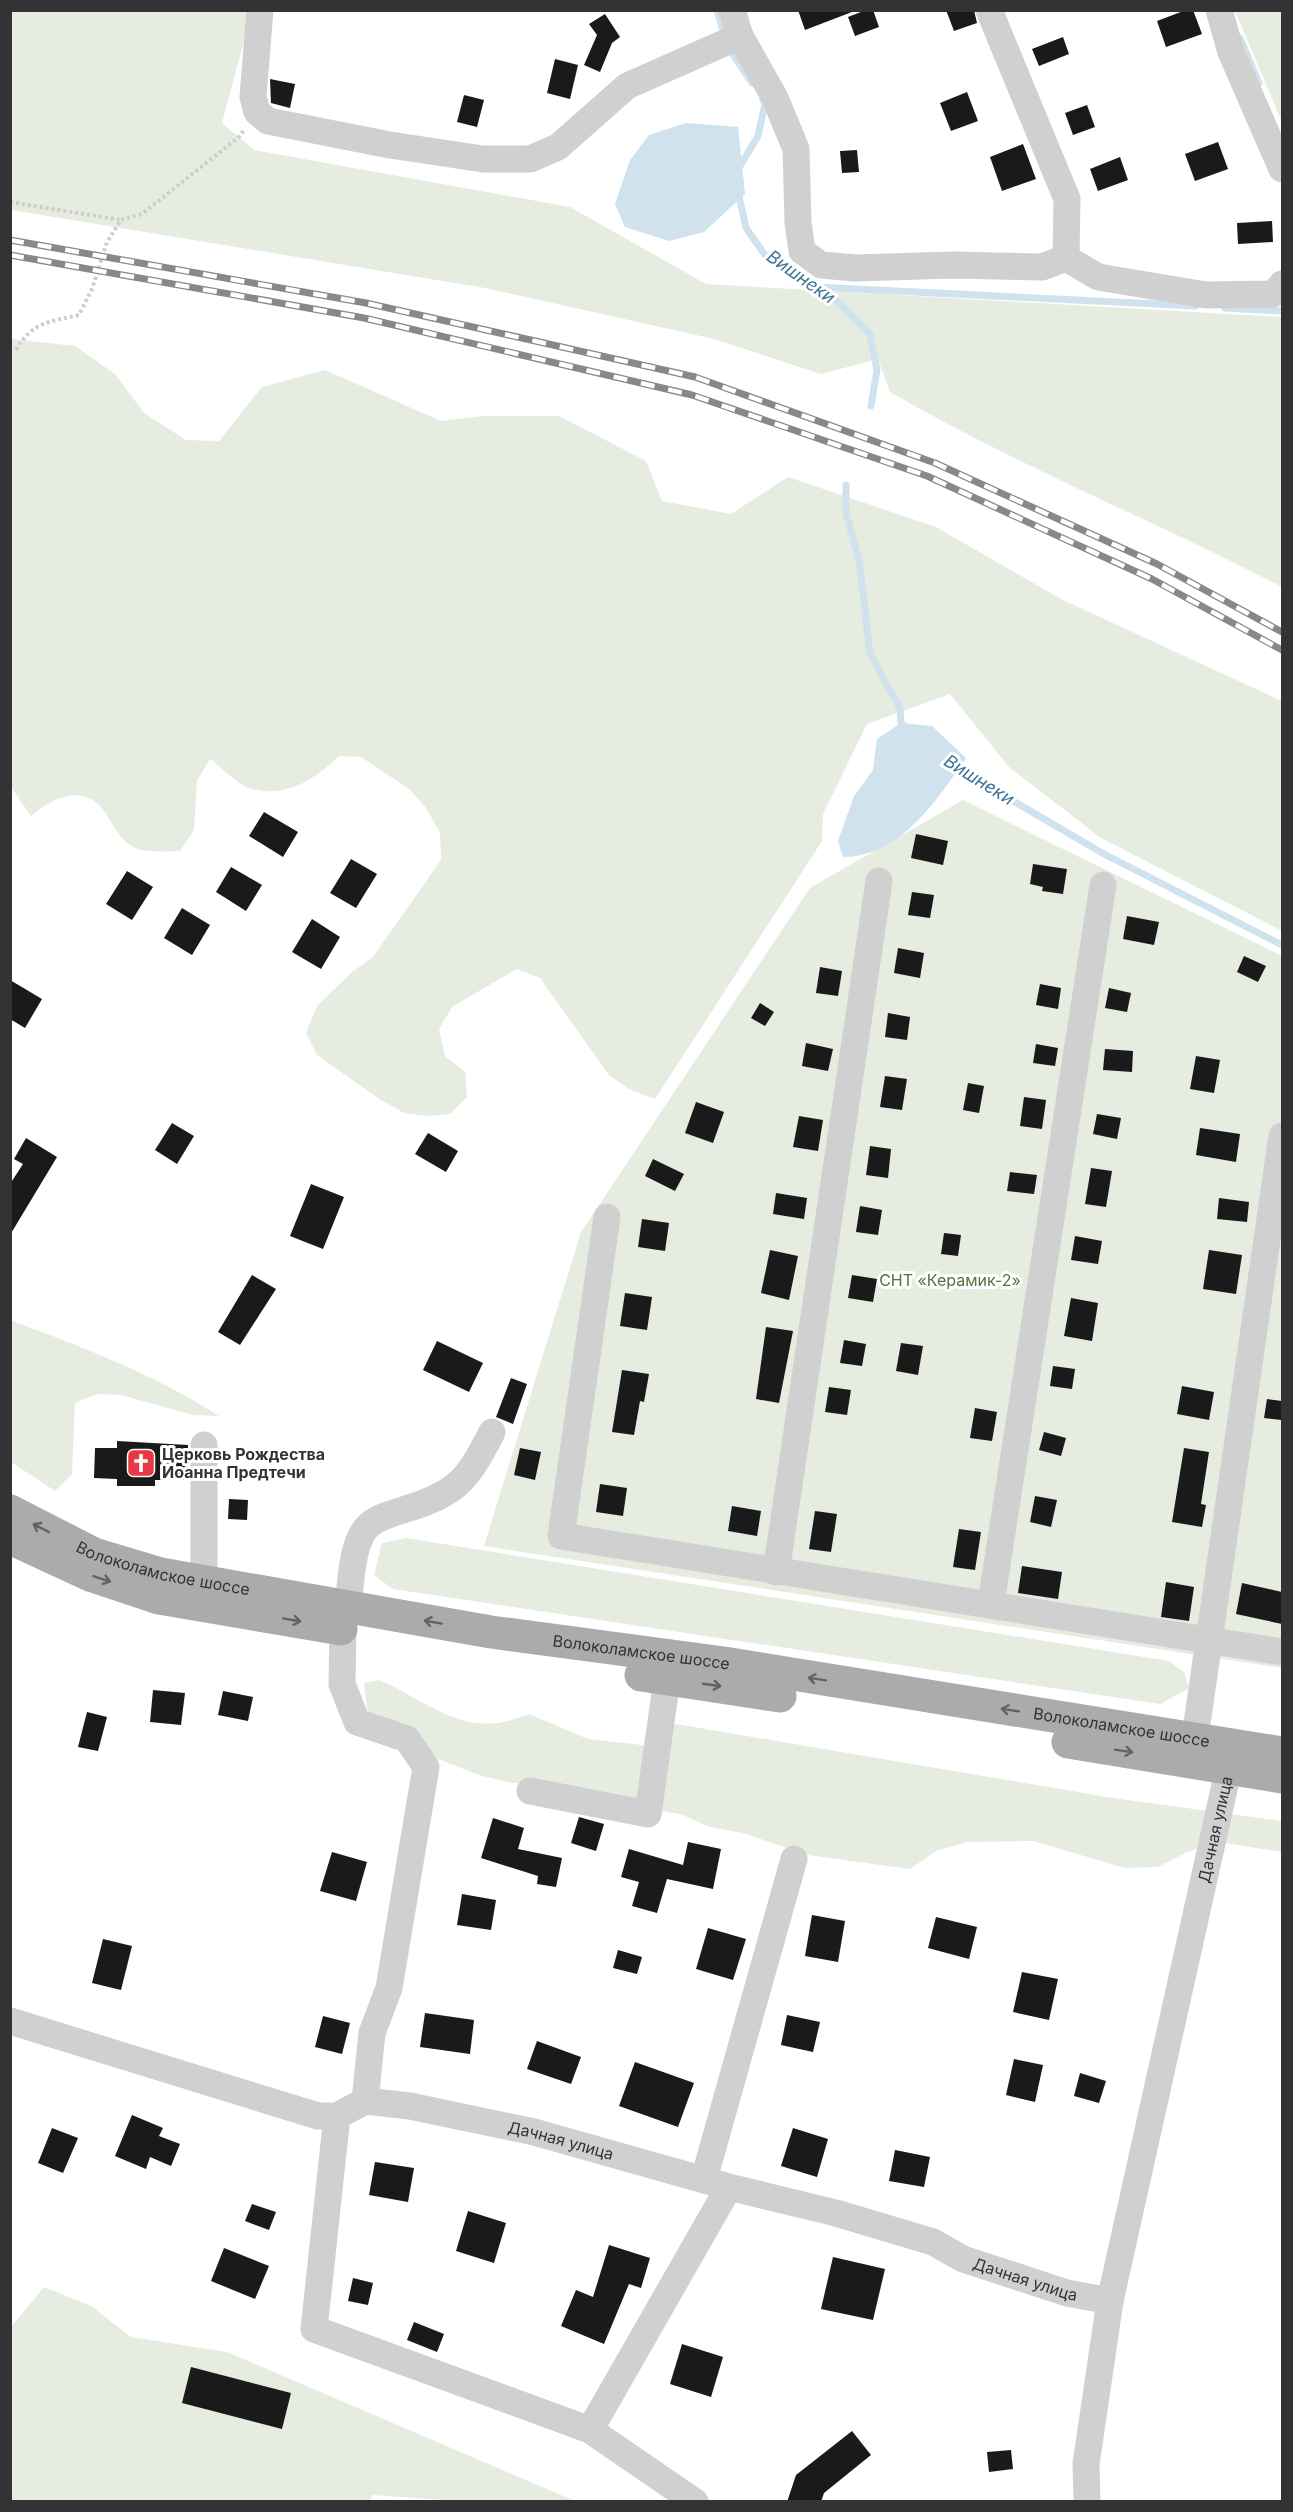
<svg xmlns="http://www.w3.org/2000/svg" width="1293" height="2512" font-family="Inter,sans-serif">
  <rect width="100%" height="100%" fill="#fff"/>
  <g fill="#e6ecdf">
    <path d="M10 11H252L222 123 254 150 570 207 706 284 1282 317V587C1153 520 1016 465 890 392L878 359 821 374 714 339 485 288 11 210Z"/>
    <polygon points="1235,11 1282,11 1282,122"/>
    <path d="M11 339 75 346 115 374 144 413 186 440 219 441 262 387 325 370 441 421 483 416H559L646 461 662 501 731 514 788 477 936 527 1063 600 1282 701V931L1101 838 1009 767 950 694 867 724 823 814 822 841 655 1099 629 1089 609 1075 540 978 517 969 452 1007 439 1029 445 1056 465 1072 467 1097 450 1114 428 1116 404 1113 381 1100 317 1055 306 1033 317 1006 352 972 373 957 441 860 440 833 426 808 409 789 361 757 339 756C315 779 287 798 252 789 238 786 222 767 210 759L197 781 194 830 180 851C166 851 142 854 130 845 115 835 109 814 98 804 75 785 49 801 31 816L11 787Z"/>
    <polygon points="963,800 1282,956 1282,1668 484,1546 581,1232 810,888"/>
    <path d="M10 1320C82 1347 154 1374 219 1416L193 1415 121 1395 97 1394 75 1403 72 1474 55 1491 11 1462Z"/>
    <polygon points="406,1538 1169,1661 1184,1672 1189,1688 1160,1704 393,1589 374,1575 382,1543"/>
    <path d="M379 1680C418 1696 453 1729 498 1723 509 1722 520 1717 529 1714L588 1739 651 1746 676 1724 1113 1798 1282 1821V1852L1219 1842 1187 1852 1158 1867 1125 1868 1033 1841 967 1842 936 1851 910 1869 808 1855 743 1833 710 1827 680 1814 578 1797 546 1784 512 1783 479 1775 382 1737 367 1708 364 1683Z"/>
    <polygon points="44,2287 91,2306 131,2337 227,2352 575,2501 456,2501 373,2495 369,2502 11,2502 11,2327"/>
  </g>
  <g fill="#cfe2ee">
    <polygon points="686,123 738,127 745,194 704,232 669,241 625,227 615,204 630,160 649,135"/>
    <path d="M901 723 932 726 966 758C937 800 900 857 843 857L838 841 854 796 873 770 877 739Z"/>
  </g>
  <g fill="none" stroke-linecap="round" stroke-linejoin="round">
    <g stroke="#cfe2ee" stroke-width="7">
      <polyline points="717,10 724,34"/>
      <polyline points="1240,38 1259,83"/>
      <polyline points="730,50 752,83"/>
      <polyline points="740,166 758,136 765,104 763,100"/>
      <polyline points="738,191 746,228 765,255 835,299 870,334 877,370 871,406"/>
      <polyline points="815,287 1196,306"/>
      <polyline points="1225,308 1282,311"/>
      <polyline points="846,485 846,513 859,560 870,654 900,708 901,723 907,728"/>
      <polyline points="950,764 1104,854 1282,945"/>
    </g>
  </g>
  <g fill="#1a1a1a">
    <polygon points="798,10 852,10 852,12 805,30"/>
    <polygon points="866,10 873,10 879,27 855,36 848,17"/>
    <polygon points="946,10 974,10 977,23 954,31"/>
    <polygon points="1186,10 1193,10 1202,34 1166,47 1157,21"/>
    <polygon points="605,14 620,37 612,43 600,72 584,65 597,35 589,24"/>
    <polygon points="1063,37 1069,54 1039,66 1032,49"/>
    <polygon points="555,59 578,65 570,99 547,93"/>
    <polygon points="270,79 295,84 290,108 271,103"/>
    <polygon points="967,92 978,121 951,131 940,103"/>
    <polygon points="464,95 484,100 477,127 457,122"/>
    <polygon points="1087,105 1095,127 1073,135 1065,113"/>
    <polygon points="1218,142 1228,169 1195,181 1185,154"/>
    <polygon points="1023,144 1036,179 1002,191 990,157"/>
    <polygon points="857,150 859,172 842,173 840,151"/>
    <polygon points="1120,157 1128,180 1098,191 1090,169"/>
    <polygon points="1272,221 1273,242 1238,244 1237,223"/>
    <polygon points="264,812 298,832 283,857 249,836"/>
    <polygon points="916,834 948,841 943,865 911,858"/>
    <polygon points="351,859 377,874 356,908 330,893"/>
    <polygon points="1033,864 1067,869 1063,894 1042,891 1043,887 1030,884"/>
    <polygon points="231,867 262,885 246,911 216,892"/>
    <polygon points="127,871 153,887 132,920 106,904"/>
    <polygon points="912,892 934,895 930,918 908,915"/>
    <polygon points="182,908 210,925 192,955 164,938"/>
    <polygon points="1127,916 1159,922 1154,945 1123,939"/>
    <polygon points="312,919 340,937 321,969 292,952"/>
    <polygon points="898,948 924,953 920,978 894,973"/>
    <polygon points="1244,956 1266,966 1258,982 1237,972"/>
    <polygon points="820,967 842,971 838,996 816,993"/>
    <polygon points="10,980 42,999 25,1028 10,1019"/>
    <polygon points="1040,984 1061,988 1058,1009 1036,1005"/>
    <polygon points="1109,988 1131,993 1127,1012 1105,1008"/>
    <polygon points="760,1003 774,1012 765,1026 751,1018"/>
    <polygon points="888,1013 910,1017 907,1040 885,1037"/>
    <polygon points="806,1043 833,1049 828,1071 802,1066"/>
    <polygon points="1036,1044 1058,1048 1055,1066 1033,1063"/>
    <polygon points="1105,1049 1133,1051 1132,1072 1103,1070"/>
    <polygon points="1196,1056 1220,1060 1214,1093 1190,1089"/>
    <polygon points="885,1076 907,1079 902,1110 880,1107"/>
    <polygon points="968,1083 984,1086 979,1113 963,1110"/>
    <polygon points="1024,1097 1046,1100 1042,1129 1020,1126"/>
    <polygon points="696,1102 724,1112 713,1143 685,1133"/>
    <polygon points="1097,1114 1121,1118 1117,1139 1093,1134"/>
    <polygon points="799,1116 823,1120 818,1151 793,1147"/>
    <polygon points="172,1123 194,1136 177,1164 155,1150"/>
    <polygon points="1200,1128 1240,1134 1236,1162 1196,1155"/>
    <polygon points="428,1133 458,1151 446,1172 415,1154"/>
    <polygon points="26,1138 57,1157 10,1235 10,1184 23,1164 14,1159"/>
    <polygon points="870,1146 891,1149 888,1178 866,1175"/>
    <polygon points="653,1159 684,1174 675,1191 645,1176"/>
    <polygon points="1091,1168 1112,1171 1106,1207 1085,1204"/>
    <polygon points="1010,1172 1037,1175 1034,1194 1007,1191"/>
    <polygon points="311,1184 344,1197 323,1249 290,1236"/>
    <polygon points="776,1193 807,1198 804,1219 773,1214"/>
    <polygon points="1219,1198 1249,1202 1247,1222 1217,1219"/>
    <polygon points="860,1206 882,1210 878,1235 856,1232"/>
    <polygon points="642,1219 669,1223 665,1251 638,1247"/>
    <polygon points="944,1233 961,1235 958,1256 941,1254"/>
    <polygon points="1075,1236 1102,1241 1098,1264 1071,1260"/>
    <polygon points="770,1250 798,1256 789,1300 761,1293"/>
    <polygon points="1209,1250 1242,1255 1236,1294 1203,1289"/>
    <polygon points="252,1275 276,1289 240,1345 218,1332"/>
    <polygon points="852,1275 877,1279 873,1302 848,1298"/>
    <polygon points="625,1293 652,1297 647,1330 620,1326"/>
    <polygon points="1071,1298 1098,1303 1092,1341 1064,1336"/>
    <polygon points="766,1327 793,1331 779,1403 756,1399"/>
    <polygon points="844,1340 866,1344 862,1366 840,1363"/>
    <polygon points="437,1341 483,1363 469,1392 423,1370"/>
    <polygon points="901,1343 923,1346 918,1375 896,1371"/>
    <polygon points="1053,1366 1075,1369 1072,1389 1050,1386"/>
    <polygon points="622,1370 649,1374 644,1402 640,1401 634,1435 612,1432"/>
    <polygon points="511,1378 527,1384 513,1424 496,1417"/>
    <polygon points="1182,1386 1214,1392 1209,1420 1177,1414"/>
    <polygon points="829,1387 851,1390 847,1415 825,1412"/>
    <polygon points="1267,1399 1282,1401 1282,1420 1264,1418"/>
    <polygon points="975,1408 997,1412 992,1441 970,1438"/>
    <polygon points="1044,1432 1066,1438 1061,1456 1039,1450"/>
    <polygon points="117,1441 188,1445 188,1480 155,1480 155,1486 117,1486 117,1479 94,1478 95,1448 117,1448"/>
    <polygon points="520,1448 541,1452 535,1480 514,1475"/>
    <polygon points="1184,1448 1209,1452 1201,1504 1206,1505 1202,1527 1172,1522"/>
    <polygon points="600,1484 627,1488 623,1516 596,1512"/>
    <polygon points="1035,1496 1057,1500 1051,1527 1030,1522"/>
    <polygon points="229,1499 248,1500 247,1520 228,1519"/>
    <polygon points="732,1506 761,1511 757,1536 728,1531"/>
    <polygon points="815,1511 837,1514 831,1552 809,1549"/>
    <polygon points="959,1529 981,1532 975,1570 953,1567"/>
    <polygon points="1022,1566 1062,1572 1058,1599 1018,1593"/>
    <polygon points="1166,1582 1194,1587 1189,1621 1161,1617"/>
    <polygon points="1242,1583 1282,1592 1282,1624 1236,1614"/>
    <polygon points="153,1690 185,1693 181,1725 150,1722"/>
    <polygon points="223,1691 253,1697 248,1721 218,1715"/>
    <polygon points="87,1712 107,1717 98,1751 78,1747"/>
    <polygon points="579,1817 604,1824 596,1851 571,1843"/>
    <polygon points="493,1818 524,1828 518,1849 562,1858 556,1887 537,1884 538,1876 481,1858"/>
    <polygon points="688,1842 721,1849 713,1889 667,1879 657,1913 632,1906 639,1882 621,1877 629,1849 683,1865"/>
    <polygon points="332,1852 367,1862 356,1901 320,1891"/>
    <polygon points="462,1894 496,1900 491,1930 457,1925"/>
    <polygon points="812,1915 845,1921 838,1962 805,1956"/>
    <polygon points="936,1917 977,1927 969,1959 928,1948"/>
    <polygon points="708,1928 746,1939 733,1980 696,1969"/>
    <polygon points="103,1939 132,1946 121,1990 92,1983"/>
    <polygon points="618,1950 642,1957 637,1974 613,1968"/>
    <polygon points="1022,1972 1058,1979 1049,2020 1013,2012"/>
    <polygon points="425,2013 474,2020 470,2054 420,2047"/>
    <polygon points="787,2015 820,2022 813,2052 781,2045"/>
    <polygon points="323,2016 350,2023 342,2054 315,2047"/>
    <polygon points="537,2041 581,2057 571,2084 527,2069"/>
    <polygon points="1014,2059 1043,2065 1035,2102 1006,2095"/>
    <polygon points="635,2062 694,2083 678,2127 619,2106"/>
    <polygon points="1080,2073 1106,2081 1099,2103 1074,2096"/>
    <polygon points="132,2115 163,2128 159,2136 180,2144 171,2166 150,2157 146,2169 115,2156"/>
    <polygon points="52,2128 78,2138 63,2173 38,2163"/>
    <polygon points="793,2128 828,2139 817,2177 781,2166"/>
    <polygon points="895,2150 930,2157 924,2187 889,2181"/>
    <polygon points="375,2162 414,2168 408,2202 369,2195"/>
    <polygon points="252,2204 276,2212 269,2230 245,2221"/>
    <polygon points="468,2211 506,2223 494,2263 456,2251"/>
    <polygon points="609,2245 650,2258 641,2288 629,2284 604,2344 561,2326 576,2290 593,2297"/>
    <polygon points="224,2248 269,2266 255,2299 211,2281"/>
    <polygon points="833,2257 885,2269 873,2320 821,2309"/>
    <polygon points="353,2278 373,2283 368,2305 348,2301"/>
    <polygon points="414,2322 444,2334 437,2352 407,2340"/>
    <polygon points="682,2344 723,2357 711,2397 670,2384"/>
    <polygon points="191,2367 291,2393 282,2429 182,2403"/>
    <polygon points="852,2431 871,2455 824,2493 821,2502 787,2502 796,2475"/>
    <polygon points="1011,2450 1013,2469 989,2472 987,2452"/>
  </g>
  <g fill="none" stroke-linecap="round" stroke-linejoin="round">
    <g stroke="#cdcdcd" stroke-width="4" stroke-dasharray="3 3" stroke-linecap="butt">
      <polyline points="10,202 121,220"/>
      <path d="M16 350C33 321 49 322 79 315L92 289 107 242 121 220 142 214 239 137 244 130"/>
    </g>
    <g stroke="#d0d0d0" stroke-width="27">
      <polyline points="260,10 253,97 257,112 268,121 390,145 483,159 530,159 558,147 627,86 740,36"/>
      <polyline points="732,10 740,36 775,98 796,149 798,222 802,251 821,265 855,268 954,265 1042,267 1066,258 1067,199 989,10"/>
      <polyline points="1219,10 1231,52 1282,169"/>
      <polyline points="1066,258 1098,277 1206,295 1273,294 1282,284"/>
      <polyline points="607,1217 561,1536 1282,1652"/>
      <polyline points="776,1572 879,881"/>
      <polyline points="204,1582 204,1445"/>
      <polyline points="991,1603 1103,885"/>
      <path d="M348 1607C351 1584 351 1543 368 1526 377 1517 394 1513 406 1509 458 1493 468 1479 492 1432"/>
      <polyline points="343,1629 342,1684 357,1722 407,1739 426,1767 389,1988 372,2033 365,2101"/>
      <polyline points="1192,1758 1282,1136"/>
      <polyline points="530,1791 648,1814 667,1679"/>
      <path id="s1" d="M10 2021 318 2116H337L365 2101 410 2106 534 2132 729 2187 836 2213 933 2242 963 2259 1067 2293 1110 2301"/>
      <polyline points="337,2116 314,2329 590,2430 695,2502"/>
      <polyline points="704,2179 794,1859"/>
      <polyline points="590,2430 729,2187"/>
      <path id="s2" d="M1087 2502 1086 2464 1110 2301 1233 1749"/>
    </g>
    <g stroke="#ababab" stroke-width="33">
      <path id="s3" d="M10 1511 94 1554 161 1574 491 1632 724 1663 1282 1753"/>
      <polyline points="10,1538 90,1575 159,1598 341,1629"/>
      <polyline points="641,1675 780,1696"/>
      <polyline points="1068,1742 1282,1777"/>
    </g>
    <g stroke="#888" stroke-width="7">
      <g id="rail">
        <polyline points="10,240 366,303 695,377 935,463 1157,564 1282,632"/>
        <polyline points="10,255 364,318 692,395 927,476 1152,579 1282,650"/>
      </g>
    </g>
    <use href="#rail" stroke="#fff" stroke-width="4.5" stroke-dasharray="14" stroke-linecap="butt"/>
  </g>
  <defs><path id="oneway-shaft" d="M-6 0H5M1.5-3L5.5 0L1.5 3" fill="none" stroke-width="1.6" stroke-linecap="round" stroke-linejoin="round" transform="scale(1.5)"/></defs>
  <g stroke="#636363">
    <use href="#oneway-shaft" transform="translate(41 1528) rotate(-153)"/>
    <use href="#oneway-shaft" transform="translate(102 1579) rotate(18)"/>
    <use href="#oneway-shaft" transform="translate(292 1620) rotate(10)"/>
    <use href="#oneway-shaft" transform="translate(433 1622) rotate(-170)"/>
    <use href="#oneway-shaft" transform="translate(817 1679) rotate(-171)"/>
    <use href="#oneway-shaft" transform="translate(712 1685) rotate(8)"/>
    <use href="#oneway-shaft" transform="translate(1010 1710) rotate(-171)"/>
    <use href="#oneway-shaft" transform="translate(1124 1751) rotate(9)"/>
  </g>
  <defs>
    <g id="church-square" transform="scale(1.5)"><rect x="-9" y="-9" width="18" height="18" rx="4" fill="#e63946" stroke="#fff"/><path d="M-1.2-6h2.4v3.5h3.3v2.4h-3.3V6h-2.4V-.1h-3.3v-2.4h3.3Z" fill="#fff"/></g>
  </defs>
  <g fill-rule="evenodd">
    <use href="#church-square" x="141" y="1463"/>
  </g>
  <g text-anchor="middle" stroke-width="6" stroke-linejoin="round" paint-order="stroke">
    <g font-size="16" fill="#56703f" stroke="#fff">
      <text x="950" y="1286">СНТ «Керамик-2»</text>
    </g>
    <g font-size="16" font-weight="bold" fill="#333" stroke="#fff" text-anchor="start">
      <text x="162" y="1460">Церковь Рождества<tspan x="162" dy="18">Иоанна Предтечи</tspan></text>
    </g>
    <g font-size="16" fill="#333" stroke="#fff">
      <text dy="6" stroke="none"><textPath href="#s3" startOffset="165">Волоколамское шоссе</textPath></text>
      <text dy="6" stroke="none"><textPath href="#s3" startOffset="651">Волоколамское шоссе</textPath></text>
      <text dy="6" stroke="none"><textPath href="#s3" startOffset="1137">Волоколамское шоссе</textPath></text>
      <text dy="6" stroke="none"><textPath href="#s2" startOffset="686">Дачная улица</textPath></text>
      <text dy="6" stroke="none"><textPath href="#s1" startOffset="573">Дачная улица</textPath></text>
      <text dy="6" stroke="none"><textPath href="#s1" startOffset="1059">Дачная улица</textPath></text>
    </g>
    <g font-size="18" font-style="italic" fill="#3f7597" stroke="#fff">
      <text transform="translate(801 277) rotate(35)" y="6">Вишнеки</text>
      <text transform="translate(979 780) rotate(32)" y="6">Вишнеки</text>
    </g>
  </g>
  <rect width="1293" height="2512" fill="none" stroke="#333333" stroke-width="24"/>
</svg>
